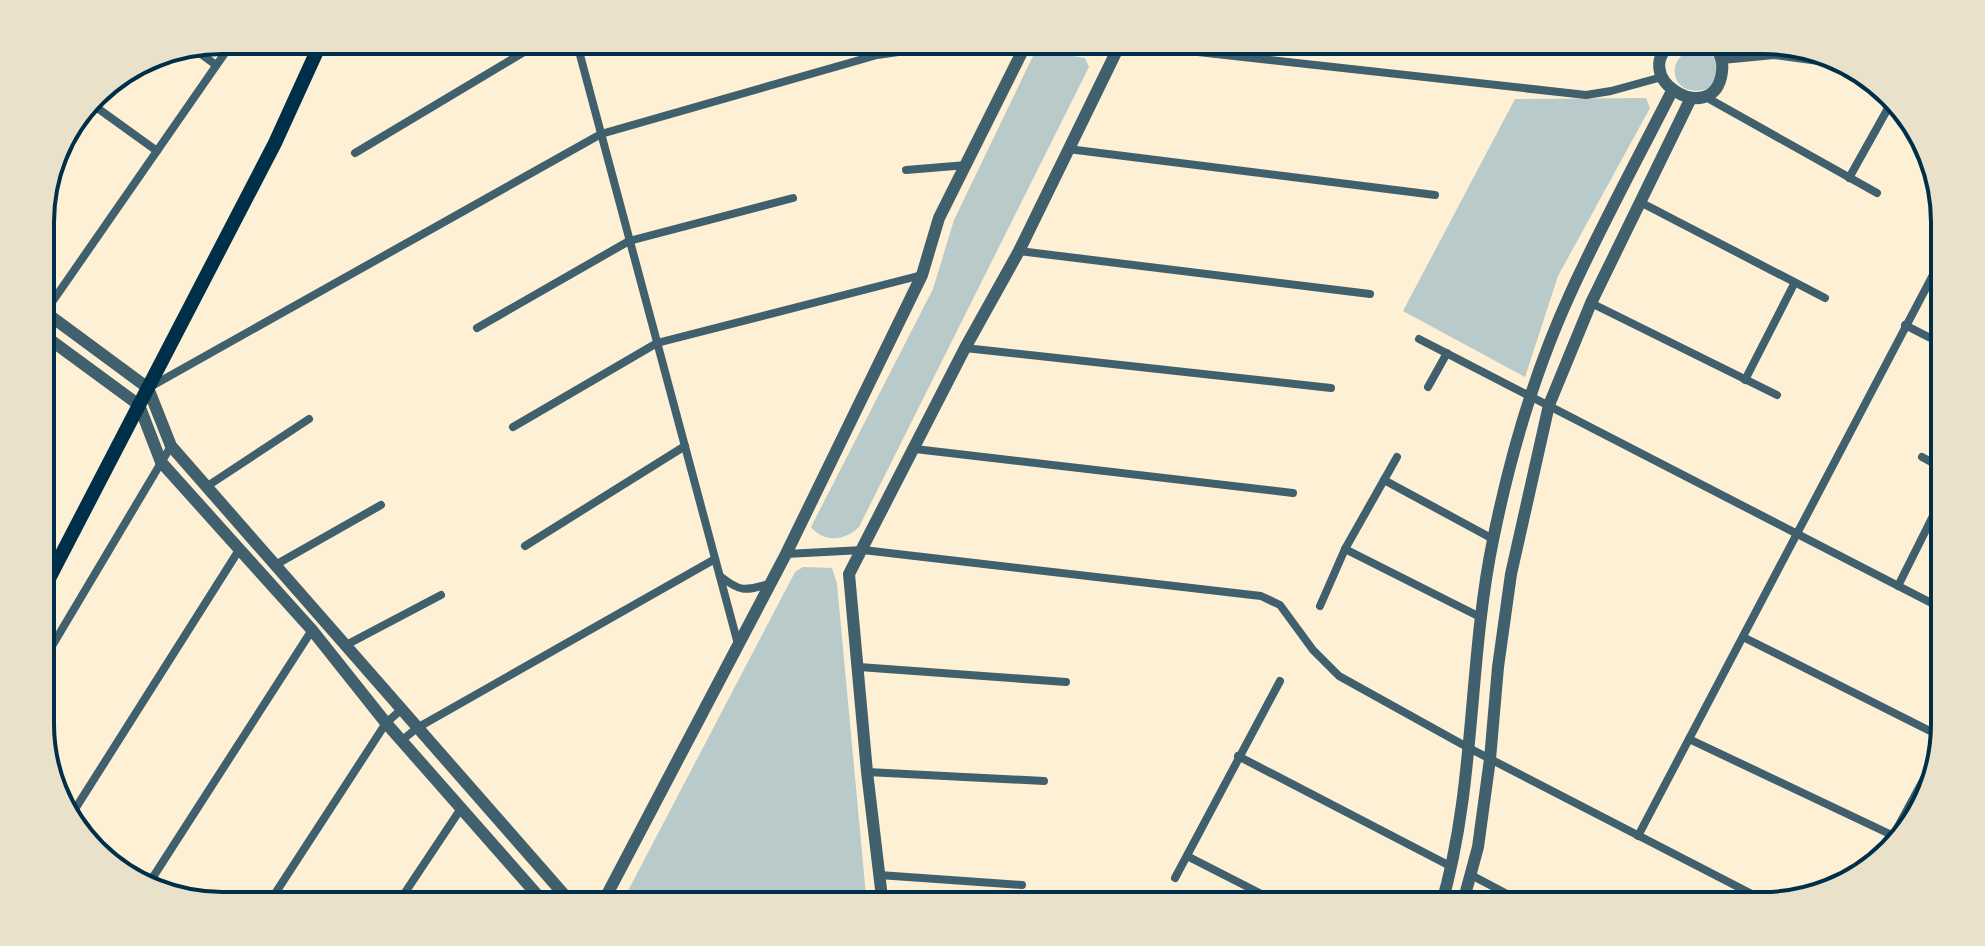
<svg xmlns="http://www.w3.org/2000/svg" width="1985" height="946" font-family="'Work Sans',sans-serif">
  <rect width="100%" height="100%" fill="#fdf0d5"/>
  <g fill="#b9caca">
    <path d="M1694 49C1707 51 1714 55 1721 66L1712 87C1671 104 1662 57 1694 49Z"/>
    <path d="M1040 51 1085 58 1089 67 859 527C845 541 824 543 811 527L933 289 954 220 1034 54Z"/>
    <polygon points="1646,98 1650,108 1558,276 1525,377 1403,311 1515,99"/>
    <polygon points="803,567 832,568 837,584 867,906 620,906 795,572"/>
  </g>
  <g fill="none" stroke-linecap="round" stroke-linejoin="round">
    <g stroke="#3f606c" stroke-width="8">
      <polyline points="576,40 738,644"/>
      <polyline points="1090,40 1586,95 1611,91 1662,77"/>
      <polyline points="190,46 216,65"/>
      <polyline points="1722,60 1774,55 1848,65"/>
      <polyline points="1704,96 1877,193"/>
      <polyline points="89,102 157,151"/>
      <polyline points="1068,149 1435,195"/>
      <polyline points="355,153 544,40"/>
      <polyline points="906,170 967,165"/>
      <polyline points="1849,178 1887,110"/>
      <polyline points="1640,202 1825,298"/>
      <polyline points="1019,251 1370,294"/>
      <polyline points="1591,303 1777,395"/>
      <polyline points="41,318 234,40"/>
      <polyline points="1905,325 1944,345"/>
      <polyline points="477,328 629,241 793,198"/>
      <polyline points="1419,339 1945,610"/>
      <polyline points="965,348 1331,388"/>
      <polyline points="1745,380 1794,284"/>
      <polyline points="150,387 601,134 877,55 983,40"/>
      <polyline points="1428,387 1447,353"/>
      <polyline points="513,427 657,343 922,275"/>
      <polyline points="915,449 1293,493"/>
      <polyline points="1922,457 1944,469"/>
      <polyline points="1384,480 1493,539"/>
      <polyline points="206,487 309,419"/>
      <polyline points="525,546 685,446"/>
      <polyline points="1345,549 1480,617"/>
      <polyline points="786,554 863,550 1261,596 1280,605 1313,650 1339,676 1467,747 1775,906"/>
      <polyline points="277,564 381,505"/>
      <path d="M720 576C740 592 744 591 769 584"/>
      <polyline points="1898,586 1944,494"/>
      <polyline points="1320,606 1345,549 1397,457"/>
      <polyline points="1743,637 1942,737"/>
      <polyline points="348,644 441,595"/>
      <polyline points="52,646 171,446"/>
      <polyline points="859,667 1066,682"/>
      <polyline points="1689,739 1896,837"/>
      <polyline points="401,741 417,728 715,559"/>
      <polyline points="1238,756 1452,867"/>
      <polyline points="867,772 1044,781"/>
      <polyline points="70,817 239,550"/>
      <polyline points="1638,836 1944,254"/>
      <polyline points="1893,836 1940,749"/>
      <polyline points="1187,856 1285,906"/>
      <polyline points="879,875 1022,885"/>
      <polyline points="1471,875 1530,906"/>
      <polyline points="1175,878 1280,681"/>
      <polyline points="146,888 312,630"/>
      <polyline points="267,906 386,723 402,709"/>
      <polyline points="396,906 460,810"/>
    </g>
    <g stroke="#3f606c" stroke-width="12">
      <path d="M1677 40C1621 74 1714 132 1722 72 1724 58 1718 48 1707 40"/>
      <polyline points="41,309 148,388 171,446 574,906"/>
      <polyline points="41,333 139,405 161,462 312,630 386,723 547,906"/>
      <polyline points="601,906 786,554 922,275 939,218 1028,40"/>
      <polyline points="883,906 867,772 849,574 965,348 1019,251 1122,40"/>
      <path d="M1441 906C1476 787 1468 661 1493 540 1510 456 1535 370 1571 292 1602 224 1638 158 1672 91"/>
      <polyline points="1462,906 1478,847 1490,759 1498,667 1511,574 1549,405 1591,303 1691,98"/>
    </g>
    <polyline stroke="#003049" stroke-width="14" points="41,594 275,143 322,40"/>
  </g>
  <path d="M0 0H1985V946H0ZM222 54H1763A168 168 0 0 1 1931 222V724A168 168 0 0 1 1763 892H222A168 168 0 0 1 54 724V222A168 168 0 0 1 222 54Z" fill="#e9e1ca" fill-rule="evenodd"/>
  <path fill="none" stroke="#003049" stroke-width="4" d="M222 54H1763A168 168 0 0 1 1931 222V724A168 168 0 0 1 1763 892H222A168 168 0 0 1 54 724V222A168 168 0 0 1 222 54Z"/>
</svg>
